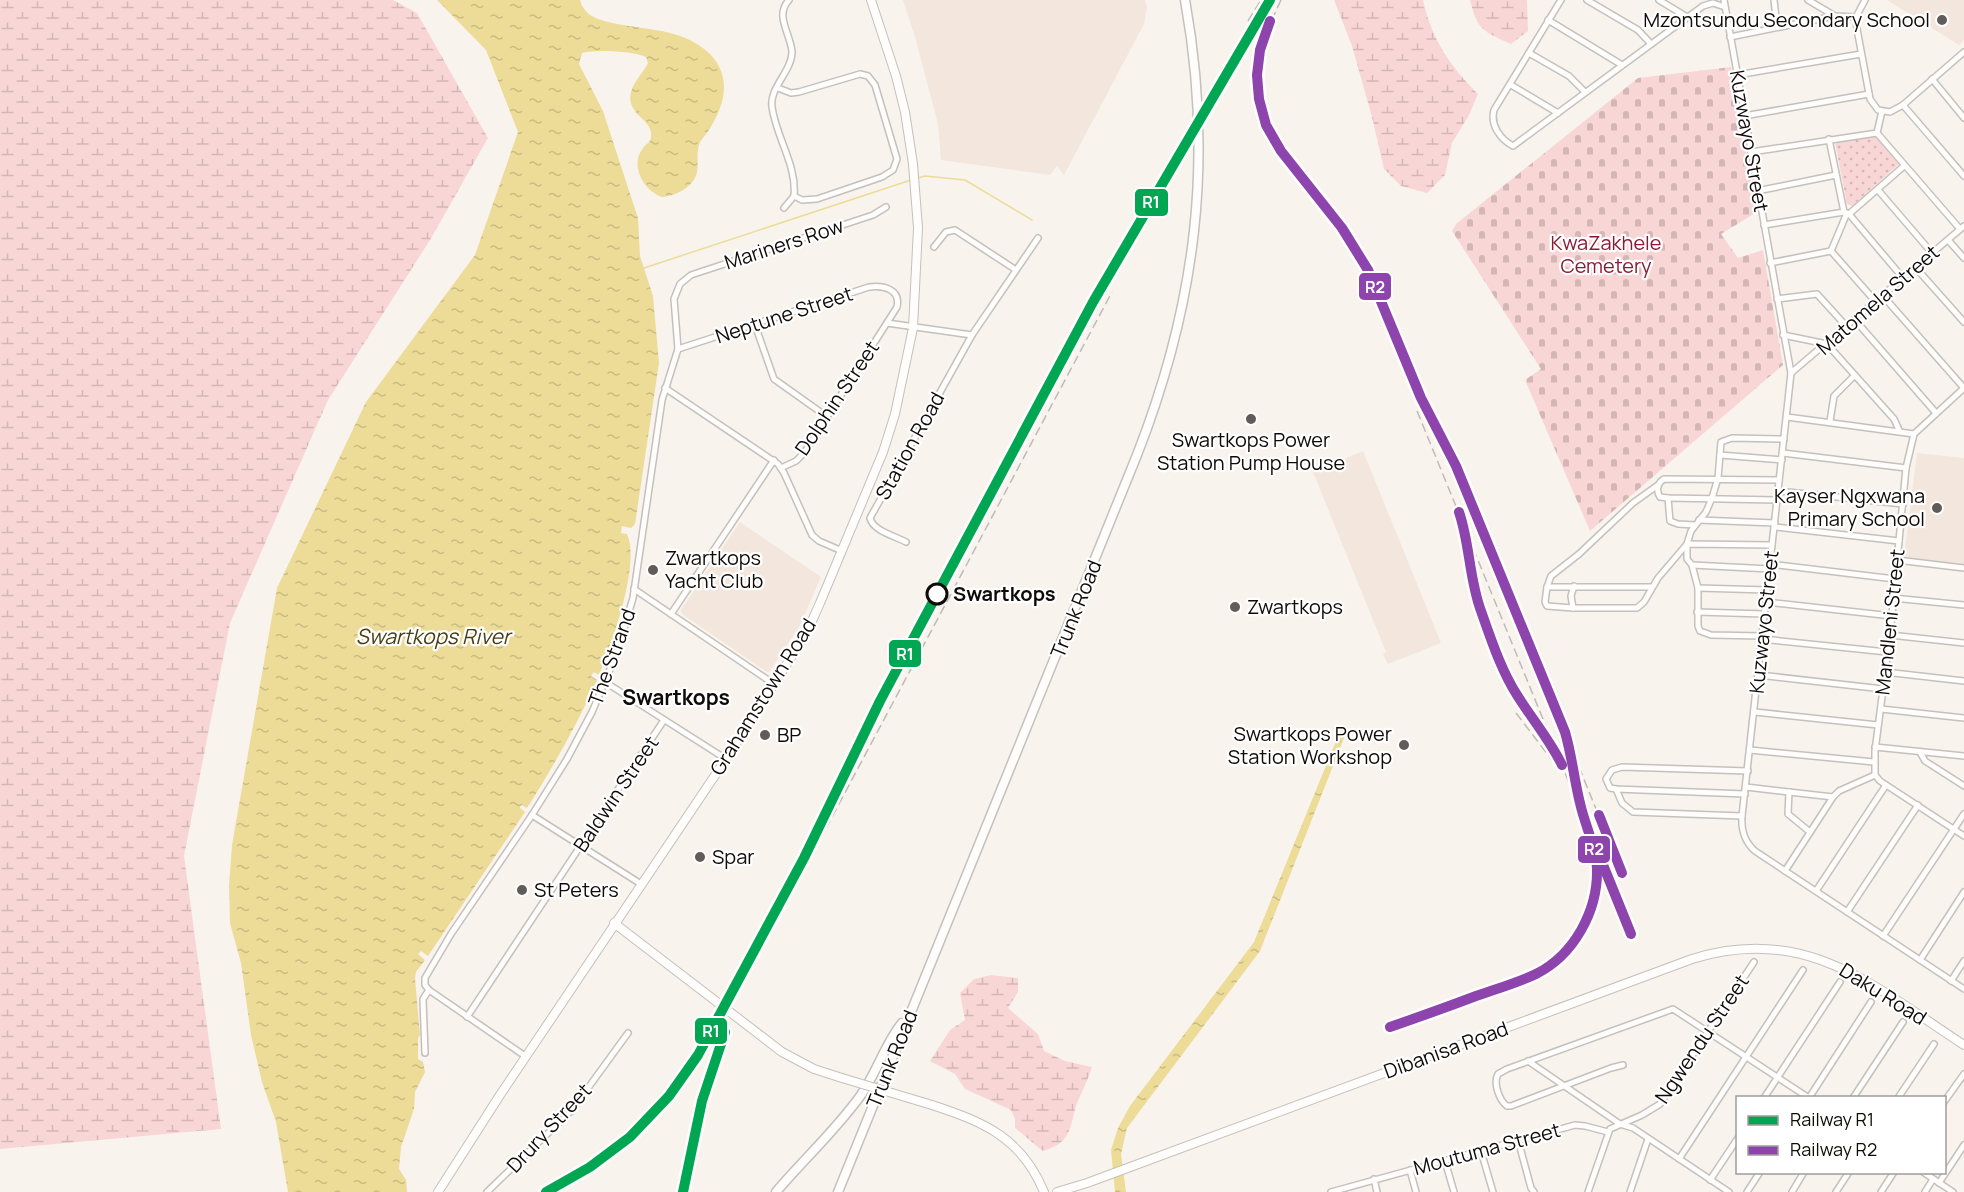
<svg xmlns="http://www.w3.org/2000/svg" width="1964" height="1192" font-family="Manrope,sans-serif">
  <defs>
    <pattern id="wetland-marsh" width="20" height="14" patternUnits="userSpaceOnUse" patternTransform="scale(1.5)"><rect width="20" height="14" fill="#f9d6d6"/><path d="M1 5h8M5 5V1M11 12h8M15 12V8" fill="none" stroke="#d4b6b6"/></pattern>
    <pattern id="cemetery-stones" width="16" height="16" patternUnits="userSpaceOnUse" patternTransform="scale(1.5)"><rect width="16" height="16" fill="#f9d6d6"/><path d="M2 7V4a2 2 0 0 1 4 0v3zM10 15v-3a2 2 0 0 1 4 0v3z" fill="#d4b6b6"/></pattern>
    <pattern id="park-dots" width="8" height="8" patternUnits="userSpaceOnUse" patternTransform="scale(1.5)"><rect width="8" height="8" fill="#f9d6d6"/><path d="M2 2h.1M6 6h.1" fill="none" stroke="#d4b6b6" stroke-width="1.8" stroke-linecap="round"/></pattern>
    <pattern id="water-ripples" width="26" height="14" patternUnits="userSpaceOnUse" patternTransform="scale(1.5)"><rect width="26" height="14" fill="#ecdc97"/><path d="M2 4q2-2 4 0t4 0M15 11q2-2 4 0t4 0" fill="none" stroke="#c9bb81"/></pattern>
  </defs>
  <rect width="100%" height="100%" fill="#f9f3ee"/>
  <g fill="#f2e6dd">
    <polygon points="903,0 1145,0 1147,7 1144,24 1064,175 1057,166 1050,175 941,160 938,124 915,37"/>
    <polygon points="1887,0 1964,0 1964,40 1959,45"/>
    <polygon points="1363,451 1441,643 1388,664 1383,654 1386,652 1313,472"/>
    <polygon points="1917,453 1964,458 1964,569 1909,562 1904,557"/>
    <polygon points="740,522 821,577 799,627 770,671 767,672 682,614 681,610"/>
  </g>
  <g fill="url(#wetland-marsh)">
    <polygon points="0,0 393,0 417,13 488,138 430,240 328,400 230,623 184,856 221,1129 0,1149"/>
    <path d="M1334 0H1423C1432 40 1450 66 1478 94L1469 115 1452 143 1445 175 1427 193 1401 186 1384 169 1372 117 1352 46Z"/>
    <path d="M1470 0H1527L1528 31 1511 44C1484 32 1477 30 1470 0Z"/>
    <path d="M991 975 1018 978V992L1008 1008 1038 1034 1044 1051 1065 1061 1092 1067C1088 1080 1082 1091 1077 1103 1069 1127 1073 1142 1043 1151 1033 1144 1025 1135 1015 1128V1119L1011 1110 965 1089 955 1074 930 1061 950 1030 965 1020 960 993 974 979Z"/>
  </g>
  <polygon fill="url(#cemetery-stones)" points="1731,67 1757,212 1721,234 1738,258 1763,250 1783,365 1590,531 1525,380 1541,369 1452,231 1456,224 1638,78"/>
  <polygon fill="url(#park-dots)" points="1876,136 1899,164 1852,206 1847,204 1835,142"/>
  <g fill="url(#water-ripples)">
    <path d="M437 0H580C583 11 589 15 598 19 636 32 679 24 710 54 733 78 724 106 709 130 706 135 701 139 699 145 696 154 699 164 697 172 694 187 676 196 662 197 644 191 629 165 643 148 646 143 651 143 651 137 654 119 625 115 631 92 634 81 643 73 648 63L646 57C635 51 595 49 582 53L579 64 603 111 634 206 638 218 640 256 653 296 659 363 635 524 631 528 622 526 621 533 627 534C641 564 611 645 599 675L594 672 591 676 597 680C577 725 553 767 527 808L521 805 520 808 525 812 428 956 421 951 418 954 425 960 416 972 415 978 420 1035 418 1038V1059L423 1062 425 1072 415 1092 414 1109 401 1147 399 1169 406 1180 407 1192H288L276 1122 262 1082 251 1035 241 963 230 923 229 886 232 845 277 588 366 402 475 255 518 132 486 50Z"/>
    <polygon points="1343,724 1346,733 1260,951 1127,1128 1121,1154 1126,1192 1115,1192 1111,1150 1118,1128 1130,1106 1254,942"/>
  </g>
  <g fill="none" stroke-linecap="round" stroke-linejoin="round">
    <g stroke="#ecdc97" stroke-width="1.5">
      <polyline points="918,178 925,176 965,180 1032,220"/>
      <polyline points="644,268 911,180"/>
    </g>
    <g stroke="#c4c0bc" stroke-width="8">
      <g id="street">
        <path d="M1561 0 1494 110C1490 125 1500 139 1513 146L1703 6 1713 3 1725 7"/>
        <polyline points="1587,0 1638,30 1651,44"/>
        <polyline points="1659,0 1687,17"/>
        <path d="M1724 0 1791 373 1742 816C1741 830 1744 841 1755 851L1964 989"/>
        <polyline points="1774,0 1777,27"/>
        <polyline points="1808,0 1835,16"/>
        <polyline points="1865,0 1856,17 1857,29 1870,99 1878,110 1890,112 1903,105 1964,52"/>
        <polyline points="1548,20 1622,65"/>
        <polyline points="1730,37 1835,16 1856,17"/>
        <polyline points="1529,53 1569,76 1585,92"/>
        <polyline points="1737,75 1861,54"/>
        <polyline points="1932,79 1964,118"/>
        <polyline points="1511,85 1558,113"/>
        <polyline points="778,88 791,93 799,92 860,74 868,76 875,85 897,159 893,170 882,177 817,199 802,200 794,196"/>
        <polyline points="1903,105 1964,176"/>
        <polyline points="1744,116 1869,94"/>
        <polyline points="1877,133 1960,229"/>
        <polyline points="1877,133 1882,111"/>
        <polyline points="1829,139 1844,212"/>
        <polyline points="1751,152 1877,133"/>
        <polyline points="1878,190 1932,253"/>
        <polyline points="1757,191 1836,175"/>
        <path d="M784 208 794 196C797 165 776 137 772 107 769 88 792 71 792 52 791 34 774 16 789 0"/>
        <polyline points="1849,214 1904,166"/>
        <polyline points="1764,225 1844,212 1849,214 1903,278"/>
        <polyline points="1948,240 1964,258"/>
        <polyline points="934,247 946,232 955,230 1016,270"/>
        <polyline points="1831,251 1876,302"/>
        <polyline points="1831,251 1847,213"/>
        <polyline points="1770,263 1831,251"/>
        <polyline points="1916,268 1964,322"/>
        <polyline points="1883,296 1964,388"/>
        <polyline points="1777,299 1817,294 1847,327"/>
        <polyline points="1855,320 1936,413"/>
        <polyline points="887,323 972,335"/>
        <polyline points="755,325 774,379 826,416"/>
        <polyline points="1783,335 1827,344 1894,419 1899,430"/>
        <path d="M678 349 869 287C883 285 901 289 897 307L804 453 796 461 781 468"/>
        <polyline points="1791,373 1964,226"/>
        <polyline points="665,388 778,464 784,473 812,535 819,541 842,551"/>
        <polyline points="1787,417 1914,434"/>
        <polyline points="1830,421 1834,396 1854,376"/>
        <polyline points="1783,453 1906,468"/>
        <polyline points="1720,455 1782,460"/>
        <polyline points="1658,485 1633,503 1579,554 1551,576 1547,587 1545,602 1547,606 1573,608 1637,608 1644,602 1658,578 1687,544 1772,545"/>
        <polyline points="1778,491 1903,504"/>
        <polyline points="1668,498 1670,521 1678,524 1695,525"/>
        <path d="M1777 500 1668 498 1660 497C1656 491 1657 483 1664 479L1779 480"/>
        <polyline points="1699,520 1775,523"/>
        <polyline points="1775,527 1899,541"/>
        <path d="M906 542C895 536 873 531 870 518L972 335 1038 238"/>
        <polyline points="1897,560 1964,568"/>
        <polyline points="1770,564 1895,579"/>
        <polyline points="1692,565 1770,569"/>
        <polyline points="1547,587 1651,587"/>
        <polyline points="1698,588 1767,590"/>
        <polyline points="634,589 774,684"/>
        <polyline points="1893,598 1964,605"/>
        <polyline points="1766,602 1892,616"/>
        <polyline points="1573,608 1571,596 1574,586"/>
        <polyline points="1697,612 1765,614"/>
        <polyline points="671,614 774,460"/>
        <polyline points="1890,635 1964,643"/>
        <polyline points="1762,636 1711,635 1700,631 1698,626 1698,588 1692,565 1687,559 1687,544 1691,531 1706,512 1712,498 1718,478 1721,442 1732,438 1784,439"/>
        <polyline points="1762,639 1887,652"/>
        <polyline points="1885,672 1964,681"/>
        <polyline points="1759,675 1883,689"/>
        <polyline points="605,682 726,759"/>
        <polyline points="1881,709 1964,718"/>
        <polyline points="1755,712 1878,725"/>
        <polyline points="1875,747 1964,756"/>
        <polyline points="1750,750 1874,762"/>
        <polyline points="1920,752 1925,761 1964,786"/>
        <polyline points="1875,775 1875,751 1890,635 1906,468 1914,434 1964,388"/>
        <polyline points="1875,775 1880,781 1964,836"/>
        <polyline points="1746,787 1833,797 1839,791 1875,775"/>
        <polyline points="1616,789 1622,803 1633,812 1742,816"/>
        <polyline points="1789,792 1788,814 1810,832"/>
        <polyline points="1745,794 1616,789 1610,788 1606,779 1612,770 1622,767 1748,771"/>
        <polyline points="532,815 641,884"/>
        <polyline points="1785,871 1833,797"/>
        <polyline points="1816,891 1886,785"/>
        <polyline points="1847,912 1918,805"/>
        <polyline points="1883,936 1964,814"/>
        <polyline points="1920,960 1964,892"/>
        <polyline points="1951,981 1964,961"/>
        <polyline points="467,1017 664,720"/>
        <polyline points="425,1053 423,999 429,990"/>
        <polyline points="525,1056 429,990 425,985 425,978 451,934 532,815 567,759 592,712 616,655 633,598 662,400 678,349 674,299 680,284 691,275 873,215 886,207"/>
        <polyline points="1528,1061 1620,1124 1633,1128 1729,1192"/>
        <path d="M1623 1065 1611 1068 1511 1106H1507C1499 1100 1493 1083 1498 1074L1507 1069 1673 1009 1809 1098 1871 1002"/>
        <polyline points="1764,1098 1840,982"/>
        <polyline points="1853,1098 1903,1022"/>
        <polyline points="1898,1098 1934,1044"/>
        <polyline points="1944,1102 1964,1074"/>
        <polyline points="1518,1140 1531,1188 1534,1192"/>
        <polyline points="1481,1151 1493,1192"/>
        <polyline points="1679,1159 1803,970"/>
        <polyline points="1445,1161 1454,1192"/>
        <polyline points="1410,1170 1416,1192"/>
        <polyline points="1923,1172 1953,1192"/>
        <polyline points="1374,1179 1377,1192"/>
        <polyline points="1710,1180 1738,1138"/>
        <polyline points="1939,1183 1964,1145"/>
        <polyline points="487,1192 572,1110 628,1033"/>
        <polyline points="1331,1192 1575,1125 1585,1126 1608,1132"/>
        <polyline points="1588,1192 1610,1129 1642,1115 1660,1104 1754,962"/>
        <polyline points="1630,1192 1648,1139"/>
        <polyline points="1747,1192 1760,1172"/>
        <polyline points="1792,1192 1804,1172"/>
        <polyline points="1836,1192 1849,1172"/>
        <polyline points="1881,1192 1894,1172"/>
        <polyline points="1925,1192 1933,1179"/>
      </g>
    </g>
    <g stroke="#c4c0bc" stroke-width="10">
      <g id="secondary">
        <polyline points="614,923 782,1052 814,1069 842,1078"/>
        <path d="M932 1105C984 1122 1022 1138 1044 1192"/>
        <polyline points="438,1192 500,1095 726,759 792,656 807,632 820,603 883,452 895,414 913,328 918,228 913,164 905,112 896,76 871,0"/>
        <path d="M1057 1192 1087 1183 1692 959C1806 923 1875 987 1964 1045"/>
      </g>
    </g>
    <g stroke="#c4c0bc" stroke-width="11">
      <g id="primary">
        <path d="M776 1192C804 1159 836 1130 861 1095 877 1072 885 1044 902 1023"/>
        <path d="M838 1192 1137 455C1196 304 1214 160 1185 0"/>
      </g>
    </g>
    <use href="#street" stroke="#fefdfc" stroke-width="5"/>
    <use href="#secondary" stroke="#fefdfc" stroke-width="8"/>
    <use href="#primary" stroke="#fefdfc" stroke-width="8"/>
    <g stroke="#bdbbb9" stroke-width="1.5" stroke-dasharray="9 4.5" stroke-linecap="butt">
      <path d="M1281 0 1265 35 1257 65 1259 99 1266 125 1281 151 1342 228 1368 270 1421 398 1456 466 1565 732C1572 756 1574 779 1580 803 1585 826 1596 846 1597 869 1598 911 1574 955 1536 974 1517 983 1496 989 1476 996 1447 1007 1419 1017 1390 1027"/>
      <polyline points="1248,21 1261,0"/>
      <polyline points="1182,158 1193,135"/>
      <polyline points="1417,411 1572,790"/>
      <polyline points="1468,547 1475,593 1481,611 1513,688 1542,732"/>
      <polyline points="1516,713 1558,768"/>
      <polyline points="1579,767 1622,873"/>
      <polyline points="1599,857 1631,934"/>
      <polyline points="791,886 816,847 1112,292"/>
      <polyline points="748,964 764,925"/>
    </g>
    <g stroke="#c4c0bc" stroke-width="10" stroke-linecap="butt">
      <polyline id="secondary-bridge" points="842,1078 932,1105"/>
    </g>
    <use href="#secondary-bridge" stroke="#fefdfc" stroke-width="8"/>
    <g stroke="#fff" stroke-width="15">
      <g id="rail-1">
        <polyline points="546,1192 590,1167 630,1137 669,1096 698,1055 804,858 880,701 1093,302 1270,0"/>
        <polyline points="683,1192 702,1101 725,1032"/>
      </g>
    </g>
    <g stroke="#fff" stroke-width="15">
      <g id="rail-2">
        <path d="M1270 21 1260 50 1257 75 1259 99 1266 125 1281 151 1342 228 1368 270 1421 398 1456 466 1565 732C1572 756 1574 779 1580 803 1585 826 1596 846 1597 869 1598 911 1574 955 1536 974 1517 983 1496 989 1476 996 1447 1007 1419 1017 1390 1027"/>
        <path d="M1459 512C1470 544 1469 579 1481 611 1491 639 1501 670 1517 695 1532 719 1550 740 1562 765"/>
        <polyline points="1599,815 1622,873"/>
        <polyline points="1601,860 1631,934"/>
      </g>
    </g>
    <use href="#rail-1" stroke="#00a651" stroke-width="10"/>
    <use href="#rail-2" stroke="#8e44ad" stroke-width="10"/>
  </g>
  <g fill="#615c59" stroke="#fff" stroke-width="2">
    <circle cx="1942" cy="20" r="6"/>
    <circle cx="1251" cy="419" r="6"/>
    <circle cx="1937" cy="508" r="6"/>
    <circle cx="653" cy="570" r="6"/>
    <circle cx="1235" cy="607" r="6"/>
    <circle cx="765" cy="735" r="6"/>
    <circle cx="1404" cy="745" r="6"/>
    <circle cx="700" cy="857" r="6"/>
    <circle cx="522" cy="890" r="6"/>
  </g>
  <circle fill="#fff" stroke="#0f0b09" stroke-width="3" cx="937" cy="594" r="10"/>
  <g text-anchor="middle" stroke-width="4.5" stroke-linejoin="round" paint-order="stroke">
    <g font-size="20" fill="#0f0b09" stroke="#fff" text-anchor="start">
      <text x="1930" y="27" text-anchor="end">Mzontsundu Secondary School</text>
      <text x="1251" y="447" text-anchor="middle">Swartkops Power<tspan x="1251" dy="23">Station Pump House</tspan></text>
      <text x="1925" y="503" text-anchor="end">Kayser Ngxwana<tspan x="1925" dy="23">Primary School</tspan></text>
      <text x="665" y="565">Zwartkops<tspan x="665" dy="23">Yacht Club</tspan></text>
      <text x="1247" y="614">Zwartkops</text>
      <text x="1392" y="741" text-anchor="end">Swartkops Power<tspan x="1392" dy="23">Station Workshop</tspan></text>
      <text x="777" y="742">BP</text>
      <text x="712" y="864">Spar</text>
      <text x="534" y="897">St Peters</text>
    </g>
    <g font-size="20" fill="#0f0b09" stroke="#fff">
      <text transform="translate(1749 141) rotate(80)" y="7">Kuzwayo Street</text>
      <text transform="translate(784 244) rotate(-18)" y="7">Mariners Row</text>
      <text transform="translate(1878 300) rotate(-41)" y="7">Matomela Street</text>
      <text transform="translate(784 315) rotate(-18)" y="7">Neptune Street</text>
      <text transform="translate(837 398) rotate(-56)" y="7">Dolphin Street</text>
      <text transform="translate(910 446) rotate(-61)" y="7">Station Road</text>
      <text transform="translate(1076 609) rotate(-68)" y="7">Trunk Road</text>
      <text transform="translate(1764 622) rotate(-84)" y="7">Kuzwayo Street</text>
      <text transform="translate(1890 622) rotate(-84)" y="7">Mandleni Street</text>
      <text transform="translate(612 657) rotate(-70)" y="7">The Strand</text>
      <text transform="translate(763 697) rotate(-58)" y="7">Grahamstown Road</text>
      <text transform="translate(616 794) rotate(-56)" y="7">Baldwin Street</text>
      <text transform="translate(1883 994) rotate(32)" y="7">Daku Road</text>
      <text transform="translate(1702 1039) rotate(-56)" y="7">Ngwendu Street</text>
      <text transform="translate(1446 1050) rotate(-20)" y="7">Dibanisa Road</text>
      <text transform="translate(892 1059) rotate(-68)" y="7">Trunk Road</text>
      <text transform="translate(549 1128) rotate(-47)" y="7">Drury Street</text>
      <text transform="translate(1487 1149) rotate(-15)" y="7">Moutuma Street</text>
    </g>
    <g font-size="20" fill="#8d1a35" stroke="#fff">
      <text x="1606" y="250">KwaZakhele<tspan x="1606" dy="23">Cemetery</tspan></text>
    </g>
    <g font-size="20" font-weight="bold" fill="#0f0b09" stroke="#fff" text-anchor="start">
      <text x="953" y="601">Swartkops</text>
    </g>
    <g font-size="21" font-style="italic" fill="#483f16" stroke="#fff">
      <text x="433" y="644">Swartkops River</text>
    </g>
    <g font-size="21" font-weight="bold" fill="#0f0b09" stroke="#fff">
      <text x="676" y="705">Swartkops</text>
    </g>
  </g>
  <g stroke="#fff" stroke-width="2">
    <rect x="1134" y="188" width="35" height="29" rx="6" fill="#00a651"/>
    <rect x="1358" y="272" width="34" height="29" rx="6" fill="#8e44ad"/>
    <rect x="888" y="639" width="34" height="29" rx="6" fill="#00a651"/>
    <rect x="1577" y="835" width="34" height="29" rx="6" fill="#8e44ad"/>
    <rect x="694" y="1017" width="34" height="28" rx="6" fill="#00a651"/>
  </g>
  <g font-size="16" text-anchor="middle" font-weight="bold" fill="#fff">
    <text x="1151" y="208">R1</text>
    <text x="1375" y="293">R2</text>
    <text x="905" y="660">R1</text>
    <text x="1594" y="855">R2</text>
    <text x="711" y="1037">R1</text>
  </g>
  <rect x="1736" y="1096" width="210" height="78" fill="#ffffff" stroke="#9f9d9d" stroke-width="1.5"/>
  <rect x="1748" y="1116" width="30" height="9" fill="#00a651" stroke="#9f9d9d" stroke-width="1.5"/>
  <text x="1790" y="1126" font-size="18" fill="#0f0b09">Railway R1</text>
  <rect x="1748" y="1146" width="30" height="9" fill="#8e44ad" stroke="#9f9d9d" stroke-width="1.5"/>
  <text x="1790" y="1156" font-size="18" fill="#0f0b09">Railway R2</text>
</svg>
